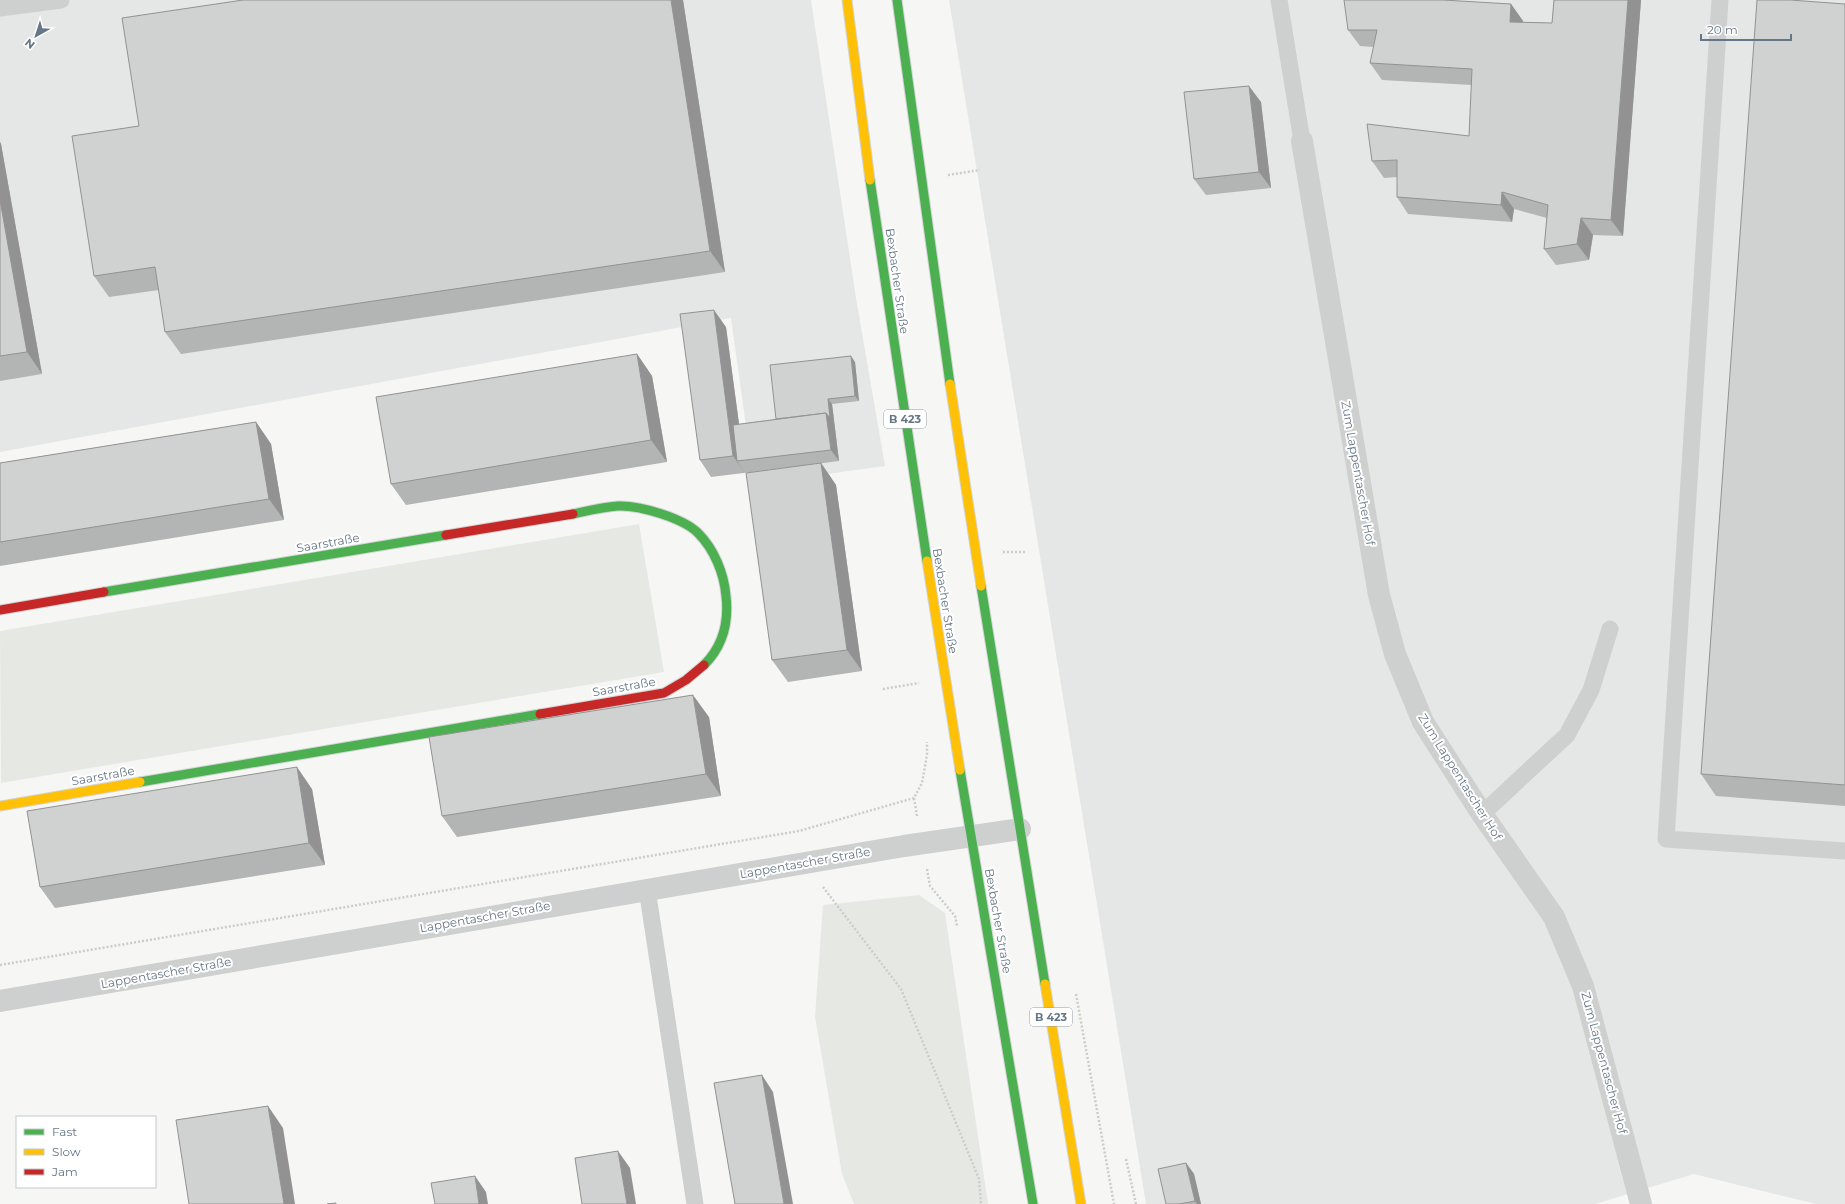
<svg xmlns="http://www.w3.org/2000/svg" width="1845" height="1204" font-family="Montserrat,sans-serif">
  <rect width="100%" height="100%" fill="#f6f6f5"/>
  <g fill="#e5e6e6">
    <polygon points="0,0 811,0 856,298 885,466 754,484 731,318 0,452"/>
    <polygon points="949,0 1845,0 1845,1204 1816,1204 1694,1174 1595,1204 1146,1204"/>
  </g>
  <g fill="#e6e9e3">
    <polygon points="639,524 664,672 1,783 0,631"/>
    <polygon points="919,895 945,913 988,1204 854,1204 842,1174 815,1017 823,905"/>
  </g>
  <g fill="none" stroke-linecap="round" stroke-linejoin="round">
    <g stroke="#d3d4d5" stroke-width="11">
      <g id="fast">
        <polyline points="897,0 950,384"/>
        <polyline points="870,180 927,561"/>
        <path d="M573 514C587 511 603 507 618 506 639 505 683 518 698 533 714 549 724 573 726 596 729 622 723 646 704 665"/>
        <polyline points="981,586 1045,984"/>
        <polyline points="104,592 446,535"/>
        <polyline points="960,770 1033,1204"/>
        <polyline points="140,782 540,714"/>
      </g>
    </g>
    <g stroke="#d3d4d5" stroke-width="11">
      <g id="slow">
        <polyline points="847,0 870,180"/>
        <polyline points="950,384 981,586"/>
        <polyline points="927,561 960,770"/>
        <polyline points="0,806 140,782"/>
        <polyline points="1045,984 1081,1204"/>
      </g>
    </g>
    <g stroke="#d3d4d5" stroke-width="11">
      <g id="jam">
        <polyline points="446,535 573,514"/>
        <polyline points="0,610 104,592"/>
        <polyline points="540,714 664,693 686,680 704,665"/>
      </g>
    </g>
    <g stroke="#cccccd" stroke-width="2.5" stroke-dasharray="2 2" stroke-linecap="butt">
      <polyline points="948,175 980,170"/>
      <polyline points="1003,552 1026,552"/>
      <polyline points="883,689 919,683"/>
      <polyline points="917,816 914,798 922,783 927,755 927,742"/>
      <polyline points="927,869 930,886 955,916 957,926"/>
      <polyline points="823,887 901,989 979,1179 981,1204"/>
      <polyline points="0,965 799,831 914,798"/>
      <polyline points="1076,994 1114,1204"/>
      <polyline points="1126,1159 1136,1204"/>
    </g>
    <g stroke="#ced0d0" stroke-width="17">
      <polyline points="1279,0 1302,141"/>
      <polyline points="1720,0 1666,839 1845,851"/>
      <polyline points="0,8 61,0"/>
      <polyline points="1482,814 1567,735 1591,690 1610,629"/>
      <polyline points="647,889 695,1204"/>
    </g>
    <g stroke="#ced0d0" stroke-width="22">
      <polyline points="1302,141 1379,595 1395,654 1423,722 1482,814 1554,917 1583,986 1641,1204"/>
      <polyline points="0,1001 904,846 1020,829"/>
    </g>
    <use href="#fast" stroke="#4caf50" stroke-width="9"/>
    <use href="#slow" stroke="#ffc107" stroke-width="9"/>
    <use href="#jam" stroke="#c62828" stroke-width="9"/>
  </g>
  <g fill="#b3b4b4">
    <polygon points="243,0 683,0 725,272 181,354 165,332 159,290 109,297 94,276 139,126"/>
    <polygon points="1554,0 1641,0 1623,236 1593,235 1589,260 1556,265 1544,249 1547,218 1514,209 1512,222 1408,214 1397,197 1397,177 1384,178 1372,161 1469,136 1472,85 1382,80 1370,63 1374,47 1360,46 1348,30 1511,4 1523,21 1523,22 1552,23"/>
    <polygon points="1845,4 1845,806 1716,796 1701,774"/>
    <polygon points="1261,102 1271,188 1206,195 1194,179"/>
    <polygon points="0,142 1,144 42,374 0,381"/>
    <polygon points="726,327 739,424 776,419 855,362 859,401 832,404 839,461 711,477 700,460"/>
    <polygon points="637,354 652,376 667,462 406,505 391,484"/>
    <polygon points="256,422 271,444 284,520 0,566 0,463"/>
    <polygon points="821,463 836,485 862,671 788,682 772,660"/>
    <polygon points="709,717 721,796 457,837 442,816"/>
    <polygon points="312,789 325,865 55,908 40,887"/>
    <polygon points="1186,1163 1194,1174 1201,1204 1166,1204"/>
  </g>
  <g fill="#929292">
    <polygon points="671,0 683,0 725,272 710,251"/>
    <polygon points="1628,0 1641,0 1623,236 1611,220"/>
    <polygon points="1511,4 1523,21 1521,39 1510,22"/>
    <polygon points="1249,86 1261,102 1271,188 1259,172"/>
    <polygon points="0,142 1,144 42,374 27,352 0,200"/>
    <polygon points="1502,192 1514,209 1512,222 1501,205"/>
    <polygon points="1581,218 1593,235 1589,260 1577,244"/>
    <polygon points="714,310 726,327 744,461 737,461 745,473 733,456"/>
    <polygon points="637,354 652,376 667,462 651,440"/>
    <polygon points="851,356 855,362 859,401 855,396"/>
    <polygon points="828,399 832,404 839,461 831,450 826,413"/>
    <polygon points="256,422 271,444 284,520 269,499"/>
    <polygon points="821,463 836,485 862,671 847,650"/>
    <polygon points="693,695 709,717 721,796 706,774"/>
    <polygon points="297,767 312,789 325,865 309,843"/>
    <polygon points="762,1075 773,1092 793,1204 784,1204"/>
    <polygon points="268,1106 283,1128 295,1204 284,1204"/>
    <polygon points="618,1151 630,1168 636,1204 627,1204"/>
    <polygon points="1186,1163 1194,1174 1201,1204 1197,1204 1195,1201"/>
    <polygon points="475,1176 486,1192 488,1204 479,1204"/>
  </g>
  <g fill="#d0d1d1" stroke="#929292">
    <polygon points="243,0 671,0 710,251 165,332 155,267 94,276 72,136 139,126 122,18"/>
    <polygon points="1344,0 1443,0 1511,4 1510,22 1552,23 1554,0 1628,0 1611,220 1581,218 1577,244 1544,249 1548,205 1502,192 1501,205 1397,197 1397,160 1372,161 1367,124 1469,136 1472,69 1370,63 1377,30 1348,30"/>
    <polygon points="1757,0 1790,0 1845,4 1845,785 1701,774"/>
    <polygon points="1249,86 1259,172 1194,179 1184,92"/>
    <polygon points="0,200 27,352 0,356"/>
    <polygon points="714,310 733,456 700,460 680,314"/>
    <polygon points="637,354 651,440 391,484 376,397"/>
    <polygon points="851,356 855,396 828,399 830,418 826,413 776,419 770,365"/>
    <polygon points="826,413 831,450 737,461 733,425"/>
    <polygon points="256,422 269,499 0,542 0,463"/>
    <polygon points="821,463 847,650 772,660 746,473"/>
    <polygon points="693,695 706,774 442,816 429,737"/>
    <polygon points="297,767 309,843 40,887 27,811"/>
    <polygon points="762,1075 784,1204 735,1204 714,1083"/>
    <polygon points="268,1106 284,1204 189,1204 176,1120"/>
    <polygon points="618,1151 627,1204 582,1204 575,1158"/>
    <polygon points="1186,1163 1195,1201 1179,1204 1166,1204 1158,1169"/>
    <polygon points="475,1176 479,1204 435,1204 431,1183"/>
    <polygon points="336,1203 336,1204 327,1204"/>
  </g>
  <g text-anchor="middle" stroke-width="4" stroke-linejoin="round" paint-order="stroke">
    <g fill="#fff" stroke="#93a0aa" stroke-width="1">
      <rect x="884" y="410" width="42" height="18" rx="3"/>
      <rect x="1030" y="1008" width="42" height="18" rx="3"/>
    </g>
    <g font-size="11" font-weight="bold" fill="#657786">
      <text x="905" y="423">B 423</text>
      <text x="1051" y="1021">B 423</text>
    </g>
    <g font-size="12" fill="#657786" stroke="#fff">
      <text transform="translate(897 281) rotate(82)" y="4">Bexbacher Straße</text>
      <text transform="translate(1358 473) rotate(80)" y="4">Zum Lappentascher Hof</text>
      <text transform="translate(328 543) rotate(-10)" y="4">Saarstraße</text>
      <text transform="translate(945 601) rotate(81)" y="4">Bexbacher Straße</text>
      <text transform="translate(624 687) rotate(-10)" y="4">Saarstraße</text>
      <text transform="translate(103 776) rotate(-10)" y="4">Saarstraße</text>
      <text transform="translate(1460 777) rotate(58)" y="4">Zum Lappentascher Hof</text>
      <text transform="translate(805 863) rotate(-10)" y="4">Lappentascher Straße</text>
      <text transform="translate(485 917) rotate(-10)" y="4">Lappentascher Straße</text>
      <text transform="translate(998 921) rotate(80)" y="4">Bexbacher Straße</text>
      <text transform="translate(166 973) rotate(-10)" y="4">Lappentascher Straße</text>
      <text transform="translate(1604 1063) rotate(75)" y="4">Zum Lappentascher Hof</text>
    </g>
  </g>
  <rect x="16" y="1116" width="140" height="72" fill="#ffffff" stroke="#c1c9cf"/>
  <rect x="24" y="1129" width="20" height="6" fill="#4caf50" stroke="#c1c9cf"/>
  <text x="52" y="1136" font-size="12" fill="#657786">Fast</text>
  <rect x="24" y="1149" width="20" height="6" fill="#ffc107" stroke="#c1c9cf"/>
  <text x="52" y="1156" font-size="12" fill="#657786">Slow</text>
  <rect x="24" y="1169" width="20" height="6" fill="#c62828" stroke="#c1c9cf"/>
  <text x="52" y="1176" font-size="12" fill="#657786">Jam</text>
  <g transform="translate(36 36) rotate(219)" stroke="#ffffff" stroke-width="3" paint-order="stroke">
  <path d="M0-3L7 15L0 10L-7 15Z" fill="#657786"/>
  <text y="-6" font-size="11" font-weight="bold" text-anchor="middle" fill="#657786">N</text>
  </g>
  <path d="M1701 34v6h90v-6" fill="none" stroke="#657786" stroke-width="2"/>
  <text x="1707" y="34" font-size="12" fill="#657786" stroke="#ffffff" stroke-width="3" paint-order="stroke">20 m</text>
</svg>
